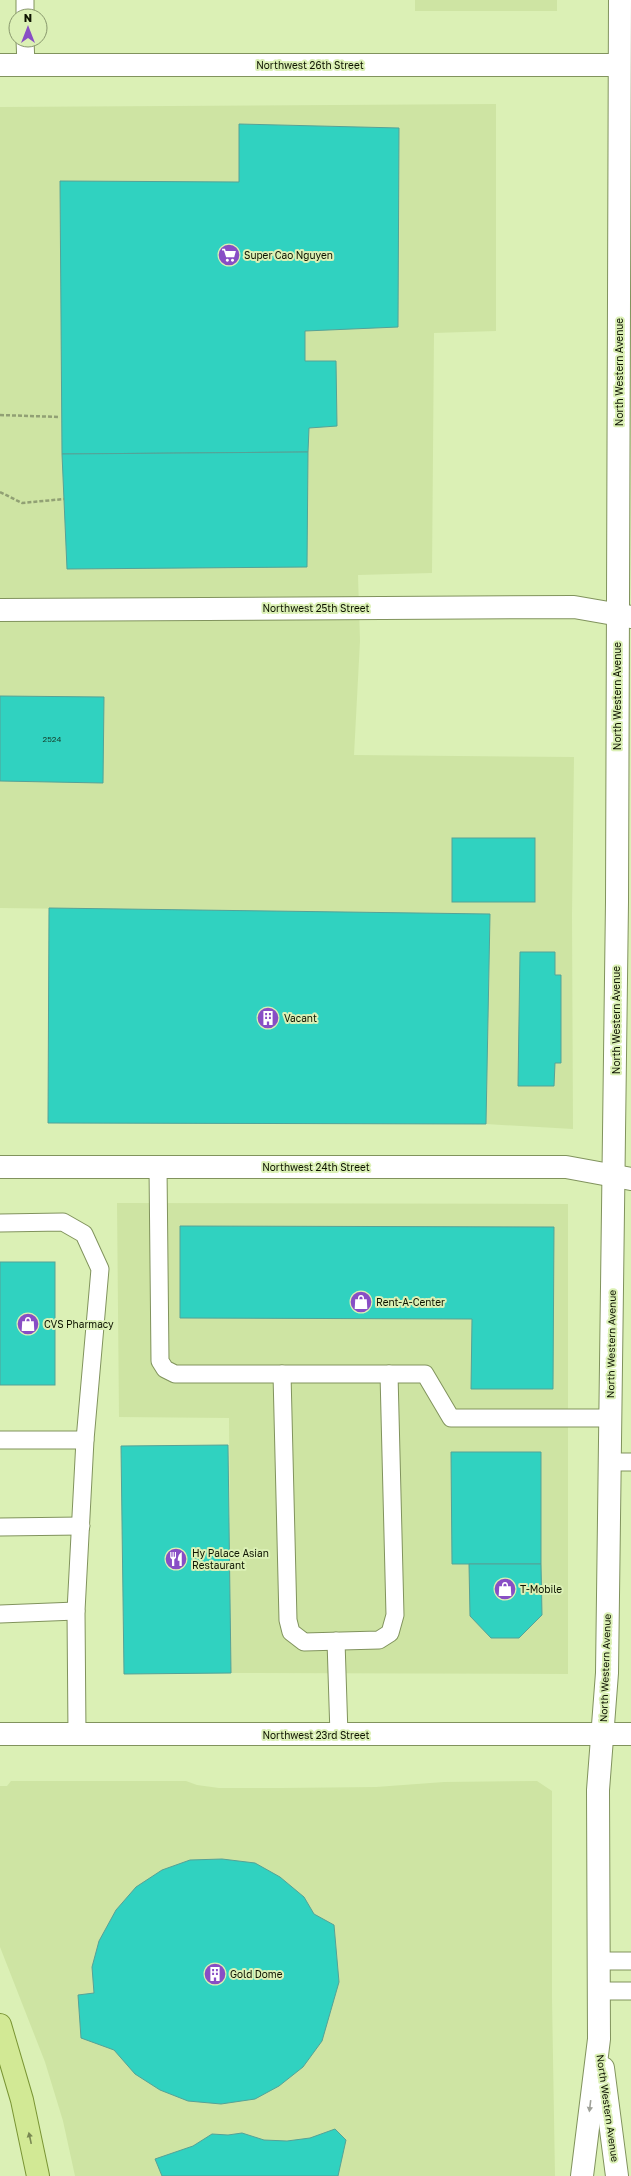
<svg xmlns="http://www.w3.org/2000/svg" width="631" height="2176" font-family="'Golos Text',sans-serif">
	<rect width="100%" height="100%" fill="#dbf0b5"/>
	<g fill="#cee4a3">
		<rect x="415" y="0" width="142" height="11"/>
		<path d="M496 104V331L434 333 432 573 358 575 360 641 354 755 574 757 572 915 573 1129 486 1124 490 914 0 908V107Z"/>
		<path d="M117 1203 568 1204V1674L231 1673 229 1418 119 1417Z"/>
		<path d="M11 1781H186L197 1785 219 1788H281L376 1787 444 1782 537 1781 552 1791V1998L555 2176H75L63 2121 45 2062 0 1947V1786H7Z"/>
	</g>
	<g fill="#30d2c0" stroke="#55a297">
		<path d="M239 124 399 128 398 327 305 331V361H336L337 426 309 428 308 452 62 454 60 181 239 182Z"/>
		<path d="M308 452 307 567 67 569 62 454Z"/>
		<path d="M0 696 104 697 103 783 0 781Z"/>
		<rect x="452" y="838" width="83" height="64"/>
		<path d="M49 908 490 914 486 1124 48 1123Z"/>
		<path d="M520 952H555V975H561V1063H555L554 1086H518Z"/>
		<path d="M180 1226 554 1227 553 1389H471L472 1319 180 1318Z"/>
		<rect x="0" y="1262" width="55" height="123"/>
		<path d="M228 1445 231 1673 124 1674 121 1446Z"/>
		<path d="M451 1452H541V1564H452Z"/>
		<path d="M469 1564H541L542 1615 519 1638H491L470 1616Z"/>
		<path d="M222 1859 255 1863 280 1877 304 1897 314 1914 334 1925 339 1982 322 2041 303 2067 279 2086 255 2099 221 2104 188 2101 160 2090 135 2074 114 2050 81 2038 78 1995 94 1993 92 1967 99 1941 116 1910 136 1887 162 1870 190 1860Z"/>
		<path d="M335 2129 346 2140 338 2176H162L155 2159 193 2146 212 2134 228 2135 242 2133 264 2140 287 2141 310 2138Z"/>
	</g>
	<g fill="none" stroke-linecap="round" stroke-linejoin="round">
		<g stroke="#81935d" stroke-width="19">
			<g id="lane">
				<path d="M25 0V16"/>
				<path d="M25 40 26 65"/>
				<path d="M158 1167 160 1361 165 1369 175 1374H425L451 1418H610"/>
				<path d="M0 1223 63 1222 84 1234 100 1269 85 1440 76 1611 77 1734"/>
				<path d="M282 1374 288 1620 291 1632 304 1642 379 1640 390 1633 395 1615 389 1374"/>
				<path d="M0 1440H85"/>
				<path d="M609 1462H631"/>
				<path d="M0 1527 81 1526"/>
				<path d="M0 1614 76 1611"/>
				<path d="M336 1641 339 1735"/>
				<path d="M598 1961H631"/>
				<path d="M599 1991H631"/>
			</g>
		</g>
		<g stroke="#81935d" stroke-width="24">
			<g id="street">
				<path d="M0 65H619"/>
				<path d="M0 610 574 607 631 617"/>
				<path d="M0 1167H566L631 1179"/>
			</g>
		</g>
		<g stroke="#81935d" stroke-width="24">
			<g id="secondary">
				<path d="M0 1734H631"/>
				<path d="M603 2068 617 2176"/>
				<path d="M582 2176 599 2039 598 1790 607 1673 617 902 620 0"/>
			</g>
		</g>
		<g stroke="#7a9534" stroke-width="24">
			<path id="primary" d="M0 2025 22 2100 38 2176"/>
		</g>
		<g stroke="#91a074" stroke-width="2.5" stroke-dasharray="4 2" stroke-linecap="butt">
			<path d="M0 415 60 417"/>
			<path d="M0 492 22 503 64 499"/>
		</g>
		<use href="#lane" stroke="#fff" stroke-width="17"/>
		<use href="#street" stroke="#fff" stroke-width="22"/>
		<use href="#secondary" stroke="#fff" stroke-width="22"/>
		<use href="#primary" stroke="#d2e995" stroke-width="22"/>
	</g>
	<defs><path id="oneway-solid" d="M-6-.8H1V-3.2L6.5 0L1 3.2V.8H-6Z"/></defs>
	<use fill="#9fa199" href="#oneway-solid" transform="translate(590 2106) rotate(97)"/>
	<use fill="#7a8952" href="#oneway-solid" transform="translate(30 2138) rotate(-102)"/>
	<defs>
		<g id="supermarket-disc" transform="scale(1.15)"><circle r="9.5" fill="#884ec5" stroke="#dbf0b5"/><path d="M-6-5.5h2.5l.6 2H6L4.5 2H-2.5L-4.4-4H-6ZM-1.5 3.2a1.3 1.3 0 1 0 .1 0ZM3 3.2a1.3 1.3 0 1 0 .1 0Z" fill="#fff"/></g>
		<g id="building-disc" transform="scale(1.15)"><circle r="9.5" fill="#884ec5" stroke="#dbf0b5"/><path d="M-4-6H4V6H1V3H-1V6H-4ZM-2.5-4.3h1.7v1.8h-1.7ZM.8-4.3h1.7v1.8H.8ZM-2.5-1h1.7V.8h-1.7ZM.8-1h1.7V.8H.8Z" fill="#fff"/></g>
		<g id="shop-disc" transform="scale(1.15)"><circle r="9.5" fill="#884ec5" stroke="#dbf0b5"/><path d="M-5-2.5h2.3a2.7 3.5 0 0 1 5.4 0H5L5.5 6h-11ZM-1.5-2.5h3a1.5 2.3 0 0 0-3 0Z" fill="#fff"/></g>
		<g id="restaurant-disc" transform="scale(1.15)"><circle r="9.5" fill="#884ec5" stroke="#dbf0b5"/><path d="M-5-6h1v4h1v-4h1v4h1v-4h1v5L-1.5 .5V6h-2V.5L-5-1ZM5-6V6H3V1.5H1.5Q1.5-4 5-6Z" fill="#fff"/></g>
	</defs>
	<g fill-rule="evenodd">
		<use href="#supermarket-disc" x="229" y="255"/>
		<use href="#building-disc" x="268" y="1018"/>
		<use href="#shop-disc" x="361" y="1302"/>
		<use href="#shop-disc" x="28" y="1324"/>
		<use href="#restaurant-disc" x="176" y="1559"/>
		<use href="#shop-disc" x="505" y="1589"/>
		<use href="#building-disc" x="215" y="1974"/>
	</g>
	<g text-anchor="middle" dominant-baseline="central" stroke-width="4" stroke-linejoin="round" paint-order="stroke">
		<g font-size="8" fill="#164431">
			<text x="52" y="739">2524</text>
		</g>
		<g font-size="10" fill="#0e1401" stroke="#dbf0b5">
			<text x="310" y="65">Northwest 26th Street</text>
			<text transform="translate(619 372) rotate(-90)">North Western Avenue</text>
			<text x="316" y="608">Northwest 25th Street</text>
			<text transform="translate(617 696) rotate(-90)">North Western Avenue</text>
			<text transform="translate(616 1020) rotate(-90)">North Western Avenue</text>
			<text x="316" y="1167">Northwest 24th Street</text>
			<text transform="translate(611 1344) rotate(-89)">North Western Avenue</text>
			<text transform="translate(605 1668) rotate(-88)">North Western Avenue</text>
			<text x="316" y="1735">Northwest 23rd Street</text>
			<text transform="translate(608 2108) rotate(82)">North Western Avenue</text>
		</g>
		<g font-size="10" fill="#0e1401" stroke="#dbf0b5" text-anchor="start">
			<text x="244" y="255">Super Cao Nguyen</text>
			<text x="284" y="1018">Vacant</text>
			<text x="376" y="1302">Rent-A-Center</text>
			<text x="44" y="1324">CVS Pharmacy</text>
			<text x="192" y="1553">Hy Palace Asian<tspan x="192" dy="12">Restaurant</tspan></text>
			<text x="520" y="1589">T-Mobile</text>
			<text x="230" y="1974">Gold Dome</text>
		</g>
	</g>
	<g transform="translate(28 28)"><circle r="19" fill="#dbf0b5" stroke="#89986d"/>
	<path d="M0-3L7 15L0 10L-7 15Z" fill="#884ec5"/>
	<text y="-6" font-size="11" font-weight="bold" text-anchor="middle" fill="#0e1401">N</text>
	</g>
</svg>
